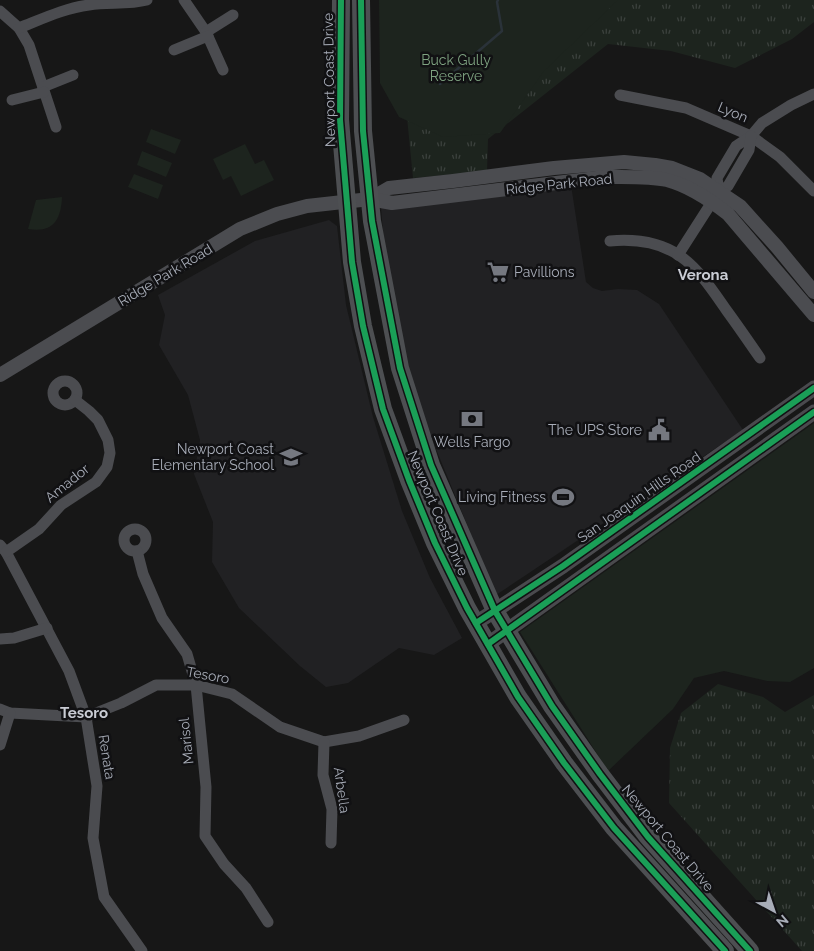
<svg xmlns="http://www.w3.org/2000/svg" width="814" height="951" font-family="Raleway,sans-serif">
	<defs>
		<pattern id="grass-tufts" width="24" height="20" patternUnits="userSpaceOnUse" patternTransform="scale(1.25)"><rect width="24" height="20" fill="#1d241e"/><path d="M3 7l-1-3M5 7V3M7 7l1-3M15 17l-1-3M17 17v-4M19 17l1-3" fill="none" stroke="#3b413d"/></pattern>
	</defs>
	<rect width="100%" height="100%" fill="#171717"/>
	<g fill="#212123">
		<path d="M571 185 586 282 593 288 602 291 618 289 637 290 659 304 743 430 496 595 429 432 390 322 381 207Z"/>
		<path d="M329 220 337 226 346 305 373 417 402 511 430 578 462 638 434 655 399 648 348 683 326 687 300 666 239 608 212 562 213 522 194 474 200 440 188 395 159 345 165 315 158 295 255 241Z"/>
	</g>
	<g fill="url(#grass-tufts)">
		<path d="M406 0H814V22L792 39 735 68 671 51 608 44 488 139 487 171 413 178 401 56Z"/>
		<path d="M718 684 763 697 785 712 814 695V951H802L669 803 670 748 681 713Z"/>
	</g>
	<g fill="#1d241e">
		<path d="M379 0H618L544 71 500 133 443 137 399 117 380 83Z"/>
		<path d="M151 129 181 140 175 154 146 142Z"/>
		<path d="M245 144 255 164 264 160 274 180 241 196 231 176 223 180 213 159Z"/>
		<path d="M142 151 172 163 166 177 137 165Z"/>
		<path d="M134 174 163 185 158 199 128 187Z"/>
		<path d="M62 197C61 220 53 233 28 229L36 200Z"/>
		<path d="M814 423V668L790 682 767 681 724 671 694 678 673 709 608 771 520 632Z"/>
	</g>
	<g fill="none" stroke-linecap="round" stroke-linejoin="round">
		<path stroke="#2a3239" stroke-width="2.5" d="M440 84 502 31 497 2 498 0"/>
		<g stroke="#4b4c50" stroke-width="11">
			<path d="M184 0 206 32 223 70"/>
			<path d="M0 11 19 28 29 45 56 127"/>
			<path d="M19 28C42 19 65 8 89 5 109 2 128 5 147 0"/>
			<path d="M206 32 233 15"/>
			<path d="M174 50 208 36"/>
			<path d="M43 87 73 75"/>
			<path d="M620 95 686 108 751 136 780 157 814 191"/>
			<path d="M12 100 44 92"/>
			<path d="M719 191 717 178 736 146 751 136 762 123 791 105 814 94"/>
			<path d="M610 241C633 239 660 242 680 256 699 269 713 291 727 311 738 326 749 342 760 358"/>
			<path d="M678 255 719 191 728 186 749 150 751 136"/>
			<circle cx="65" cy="393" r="12"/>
			<circle cx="135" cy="540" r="11"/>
			<path d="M0 545 6 552 69 671 86 717 97 786 93 838 104 897 142 951"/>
			<path d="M137 551 143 574 162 618 187 654 196 685 206 787 205 836 224 864 246 888 268 922"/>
			<path d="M6 552 39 529 61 505 96 482 107 467 110 453 108 440 98 420 89 411 75 400"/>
			<path d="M0 639 14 638 47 628"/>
			<path d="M0 709 10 713 86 717 121 703 156 685H196L232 694 280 727 324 742 359 736 404 720"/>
			<path d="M324 742 323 775 332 809 331 843"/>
			<path d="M0 745 10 713"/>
		</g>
		<g stroke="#4b4c50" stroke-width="14">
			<path d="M370 199 389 188 453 181 554 168 624 162 655 165 672 168 700 179 740 206 777 247 814 292"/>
			<path d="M0 375 240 229 277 214 307 206 370 199 392 203 605 177C623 177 650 176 667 180 690 186 710 200 728 214L814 315"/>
		</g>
		<g stroke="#4a4a4e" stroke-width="15">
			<path d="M476 623 563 566 814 388"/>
			<path d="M488 644 814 412"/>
		</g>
		<g stroke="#4d4f52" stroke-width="18">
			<path d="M341 0 340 120 352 262 363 326 383 409 409 480 435 543 467 608 518 697 564 763 614 828 725 951"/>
			<path d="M361 0 363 131 372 221 400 368 431 465 495 611 552 706 600 774 648 837 750 951"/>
		</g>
		<g stroke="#111113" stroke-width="9">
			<g id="cycleway">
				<path d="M341 0 340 120 352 262 363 326 383 409 409 480 435 543 467 608 518 697 564 763 614 828 725 951"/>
				<path d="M361 0 363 131 372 221 400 368 431 465 495 611 552 706 600 774 648 837 750 951"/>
				<path d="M476 623 563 566 814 388"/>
				<path d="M488 644 814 412"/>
			</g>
		</g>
		<use href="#cycleway" stroke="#1a9f57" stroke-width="6"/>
	</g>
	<defs>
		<g id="supermarket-bare" transform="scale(1.725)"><path d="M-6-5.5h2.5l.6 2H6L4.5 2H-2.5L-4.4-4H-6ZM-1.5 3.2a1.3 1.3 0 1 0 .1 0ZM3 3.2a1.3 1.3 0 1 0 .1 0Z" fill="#757880" stroke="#111113" stroke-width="2.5" paint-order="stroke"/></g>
		<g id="bank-bare" transform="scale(1.725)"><path d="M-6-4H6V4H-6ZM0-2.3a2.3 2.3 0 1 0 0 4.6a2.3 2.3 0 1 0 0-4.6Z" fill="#757880" stroke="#111113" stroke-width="2.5" paint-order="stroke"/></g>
		<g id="civic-bare" transform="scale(1.725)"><path d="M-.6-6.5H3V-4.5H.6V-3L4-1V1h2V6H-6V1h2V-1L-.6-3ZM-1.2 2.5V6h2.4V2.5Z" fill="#757880" stroke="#111113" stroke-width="2.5" paint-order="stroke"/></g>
		<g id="school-bare" transform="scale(1.725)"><path d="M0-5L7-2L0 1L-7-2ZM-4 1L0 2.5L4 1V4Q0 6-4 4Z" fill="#757880" stroke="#111113" stroke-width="2.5" paint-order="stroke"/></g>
		<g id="stadium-bare" transform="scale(1.725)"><path d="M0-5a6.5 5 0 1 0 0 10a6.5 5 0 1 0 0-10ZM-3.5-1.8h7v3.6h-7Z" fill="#757880" stroke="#111113" stroke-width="2.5" paint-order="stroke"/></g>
	</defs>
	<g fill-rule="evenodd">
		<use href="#supermarket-bare" x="498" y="272"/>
		<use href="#bank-bare" x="472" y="419"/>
		<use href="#civic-bare" x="659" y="430"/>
		<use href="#school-bare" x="291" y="457"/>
		<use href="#stadium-bare" x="563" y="497"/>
	</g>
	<g text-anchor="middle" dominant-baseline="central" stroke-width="5" stroke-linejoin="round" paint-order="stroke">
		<g font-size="14" fill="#7fa381" stroke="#111113">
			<text x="456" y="60">Buck Gully<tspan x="456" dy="16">Reserve</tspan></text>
		</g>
		<g font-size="14" fill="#a8adb8" stroke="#111113">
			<text transform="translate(329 80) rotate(-91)">Newport Coast Drive</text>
			<text transform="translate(733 112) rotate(23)">Lyon</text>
			<text transform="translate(559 184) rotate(-6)">Ridge Park Road</text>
			<text transform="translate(165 275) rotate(-31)">Ridge Park Road</text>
			<text transform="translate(67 483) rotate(-39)">Amador</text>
			<text transform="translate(639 497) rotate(-35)">San Joaquin Hills Road</text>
			<text transform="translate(438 513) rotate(67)">Newport Coast Drive</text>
			<text transform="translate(208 675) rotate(10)">Tesoro</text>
			<text transform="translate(186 741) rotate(-96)">Marisol</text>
			<text transform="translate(107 757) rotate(81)">Renata</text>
			<text transform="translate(342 790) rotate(82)">Arbella</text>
			<text transform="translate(668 838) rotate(50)">Newport Coast Drive</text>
		</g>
		<g font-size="14" fill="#a8adb8" stroke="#111113" text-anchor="end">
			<text x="514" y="272" text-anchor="start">Pavillions</text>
			<text x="642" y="430">The UPS Store</text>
			<text x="472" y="442" text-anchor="middle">Wells Fargo</text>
			<text x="274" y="449">Newport Coast<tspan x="274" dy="16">Elementary School</tspan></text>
			<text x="546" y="497">Living Fitness</text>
		</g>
		<g font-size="15" font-weight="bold" fill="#c9ccd4" stroke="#111113">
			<text x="703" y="275">Verona</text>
			<text x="84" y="713">Tesoro</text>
		</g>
	</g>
	<g transform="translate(774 911) rotate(140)" stroke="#111113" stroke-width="4" paint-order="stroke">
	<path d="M0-4L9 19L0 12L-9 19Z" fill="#a8adb8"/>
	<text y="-8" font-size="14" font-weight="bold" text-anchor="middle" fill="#a8adb8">N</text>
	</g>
</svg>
